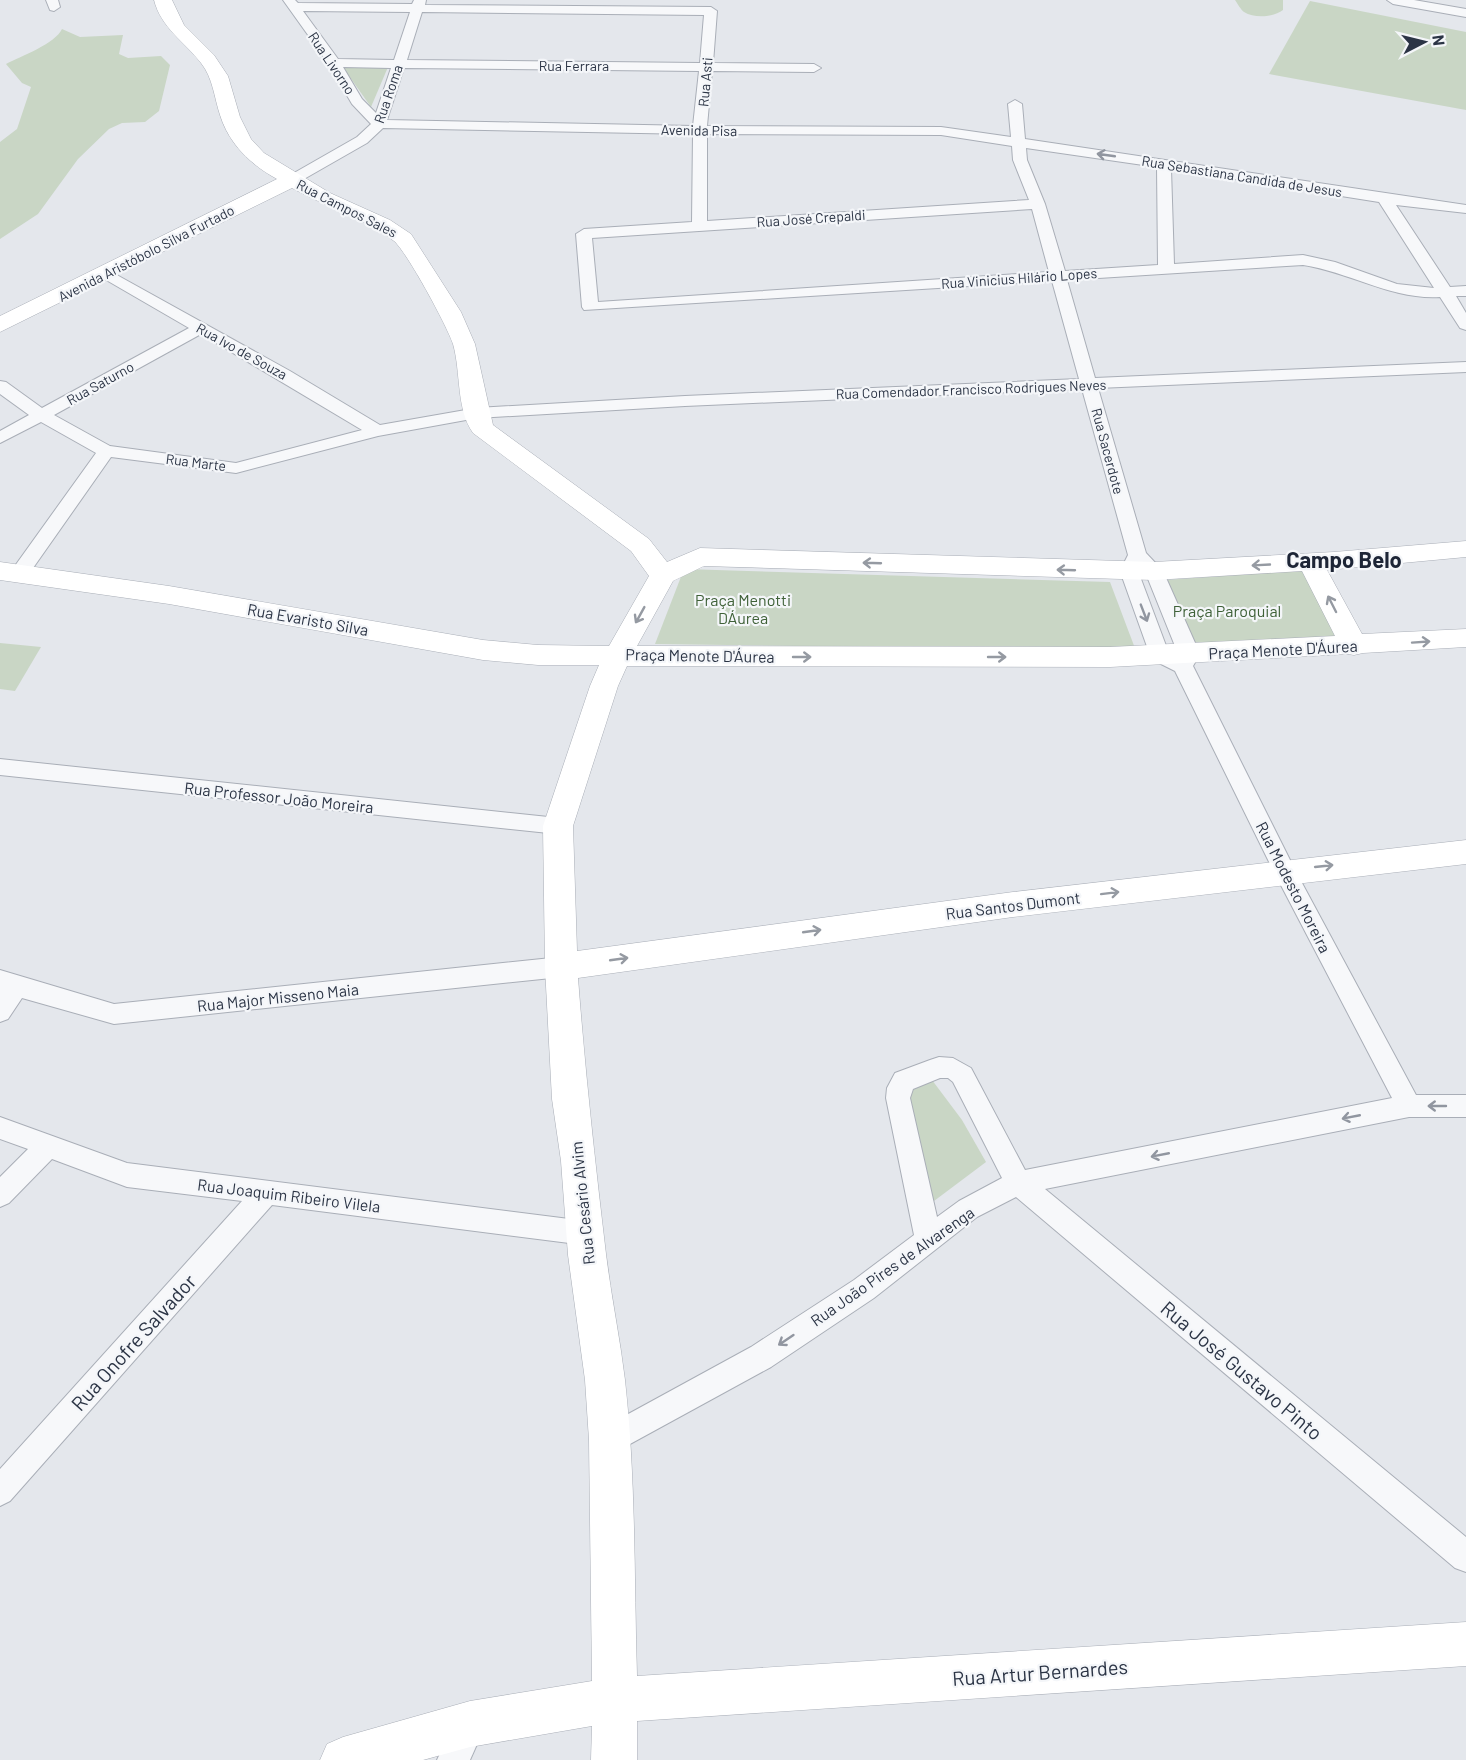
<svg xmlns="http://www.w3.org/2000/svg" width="1466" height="1760" font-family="Barlow,sans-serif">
	<rect width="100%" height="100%" fill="#e4e7ec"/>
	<g fill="#c9d6c5">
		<path d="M1235 0H1283V10C1274 17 1255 19 1244 12 1241 10 1237 3 1235 0Z"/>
		<path d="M1310 1 1466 32V110L1269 74Z"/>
		<path d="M62 29 80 37 123 35 119 54 128 58 161 56 170 65 159 111 145 122 122 123 109 129 78 159 38 214 0 239V142L17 129 31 87 22 83 6 64C20 57 56 43 62 29Z"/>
		<path d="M342 66 388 67 371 107Z"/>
		<path d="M684 569 1110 582 1136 651 655 644Z"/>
		<path d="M1309 570 1344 636 1195 648 1165 580Z"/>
		<path d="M0 643 41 647 15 691 0 689Z"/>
		<path d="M929 1076 962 1120 986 1162 926 1207 903 1100 908 1081Z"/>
	</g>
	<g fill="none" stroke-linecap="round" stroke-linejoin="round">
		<g stroke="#a9aeb7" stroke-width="2">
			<g id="street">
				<path d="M46 0H58L60 7 54 11 50 10Z"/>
				<path d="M283 0H295L298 3 412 4 414 0H426L425 5 711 7 717 11 713 63 814 64 821 68 814 72 712 71 707 126 941 127 1011 137 1008 104 1015 100 1022 104 1025 139 1466 205V213L1396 205 1450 287 1466 286V296H1456L1466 313V330L1460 328 1440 297C1391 300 1350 272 1303 265L1067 280 1095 378 1466 362V372L1098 388 1146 553 1163 571 1200 654 1193 666 1295 870 1416 1095H1466V1117H1409L1045 1189 1466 1537V1572L1455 1568 1016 1197 977 1217 874 1298 771 1367 619 1450 609 1454 599 1450 595 1440 599 1430 751 1347 854 1280 914 1235 886 1098 887 1088 895 1073 930 1060 939 1057 953 1058 971 1068 1025 1170 1392 1098 1273 870 1175 671 1153 660 1150 655 1120 571 1128 555 1082 389 685 406 477 418 378 436 236 473 111 457 26 578 19 580 12 578 10 574 12 570 96 453 41 422 0 443V431L29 415 0 394V381L6 382 42 408 189 328 101 277 98 274 101 271 106 269 290 371 380 425 477 408 685 396 1079 379 1052 281 584 310 582 307 576 234 584 229 692 222 693 134 383 128 367 143 297 183H287L285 180 287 177 357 137 371 124 352 104 328 63ZM303 11 410 12 394 60 338 59ZM422 12 704 15 700 63 407 60ZM343 67 391 68 376 113 362 99ZM404 68 699 71 693 126 387 120ZM707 134 941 135 1012 146 1013 160 1029 200 707 221ZM1026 148 1157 167 1158 265 1065 271 1045 204 1027 160ZM1171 169 1379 202 1434 288 1397 284 1335 262 1303 255 1174 264ZM1032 209 1049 272 598 302 592 238ZM201 334 362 430 236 463 110 446 54 415ZM1140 568 1146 574 1179 656 1168 651 1138 571ZM940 1078H948L953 1082 1002 1178 959 1201 937 1217 910 1098 913 1089Z"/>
				<path d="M1387 0H1414L1466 9V17L1393 4Z"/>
				<path d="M0 759 558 818 566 820 569 826 566 832 558 834 0 775Z"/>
				<path d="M561 957 569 960 573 967 569 974 561 977 114 1024 22 998 8 1019 0 1022V970L114 1004Z"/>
				<path d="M0 1117 127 1163 585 1221 594 1224 598 1233 594 1242 585 1245 272 1205 10 1501 0 1506V1469L242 1201 127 1187 52 1159 9 1203 0 1207V1177L28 1149 0 1139Z"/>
				<path d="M470 1708 481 1713 486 1724 470 1760H437L459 1713Z"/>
			</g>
		</g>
		<g stroke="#a9aeb7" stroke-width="1">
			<path id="secondary" d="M154 0H172L184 25 214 55 228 76 240 117 251 139 264 153 330 193 390 220 411 234 461 312 475 344 493 425 649 539 667 562 700 548 1154 562 1334 552 1466 541V557L1327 570 1362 634 1466 629V647L1363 653 1354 655 1348 654 1110 667 627 666 618 686 573 826 577 951 1013 892 1466 840V864L1013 917 578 978C585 1070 595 1162 606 1254 611 1296 620 1338 625 1380 636 1478 634 1578 637 1676L1466 1622V1666L637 1721V1760H591L592 1726 470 1747 423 1760H320L327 1744 343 1737 470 1701 592 1681 589 1440 585 1380 568 1255 561 1161 552 1099 545 967 543 826 590 686 599 665H538L483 660 169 604 0 580V562L169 586 483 640 538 645 609 646 649 576 631 551 473 433C456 409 461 372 453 344 447 326 407 252 394 241 366 218 324 206 292 188L0 332V316L277 179C251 165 229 144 220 115 214 97 213 78 201 63 185 42 161 28 154 0ZM704 566 1154 580 1302 571 1335 636 1110 647 637 646 673 581Z"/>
		</g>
		<use href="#street" fill="#f7f8fa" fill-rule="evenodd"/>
		<use href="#secondary" fill="#fff" fill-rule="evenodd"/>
	</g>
	<defs><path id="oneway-shaft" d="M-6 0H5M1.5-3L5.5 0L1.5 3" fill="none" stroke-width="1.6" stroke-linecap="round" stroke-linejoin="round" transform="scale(1.5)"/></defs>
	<g stroke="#9196a0">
		<use href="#oneway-shaft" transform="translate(1106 155) rotate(-172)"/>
		<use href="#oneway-shaft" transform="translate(1144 613) rotate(69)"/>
		<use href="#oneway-shaft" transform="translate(1437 1106) rotate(-180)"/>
		<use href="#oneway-shaft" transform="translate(1351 1117) rotate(169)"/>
		<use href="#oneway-shaft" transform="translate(1160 1155) rotate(169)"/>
		<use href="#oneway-shaft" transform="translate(786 1340) rotate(146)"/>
	</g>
	<g stroke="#959aa2">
		<use href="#oneway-shaft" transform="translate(872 563) rotate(-178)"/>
		<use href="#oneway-shaft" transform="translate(1261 565) rotate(177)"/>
		<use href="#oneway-shaft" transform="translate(1066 570) rotate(-178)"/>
		<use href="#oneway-shaft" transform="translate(1332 604) rotate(-117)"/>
		<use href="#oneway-shaft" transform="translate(640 615) rotate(119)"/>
		<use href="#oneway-shaft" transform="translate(1421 642) rotate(-4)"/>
		<use href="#oneway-shaft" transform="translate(802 657)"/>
		<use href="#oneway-shaft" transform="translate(997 657)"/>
		<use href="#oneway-shaft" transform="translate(1324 866) rotate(-6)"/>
		<use href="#oneway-shaft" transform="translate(1110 893) rotate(-7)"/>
		<use href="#oneway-shaft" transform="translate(812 931) rotate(-8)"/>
		<use href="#oneway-shaft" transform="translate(619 959) rotate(-8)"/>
	</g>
	<g text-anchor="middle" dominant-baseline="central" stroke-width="4.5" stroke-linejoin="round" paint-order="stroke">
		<g font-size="14" fill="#2b3445" stroke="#f4f6f9">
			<text transform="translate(332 63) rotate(56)">Rua Livorno</text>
			<text x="574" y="65">Rua Ferrara</text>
			<text transform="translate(705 82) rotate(-85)">Rua Asti</text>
			<text transform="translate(388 94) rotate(-71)">Rua Roma</text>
			<text transform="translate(699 130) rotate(1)">Avenida Pisa</text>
			<text transform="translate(1242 176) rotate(9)">Rua Sebastiana Candida de Jesus</text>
			<text transform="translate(347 208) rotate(27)">Rua Campos Sales</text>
			<text transform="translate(811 218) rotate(-4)">Rua José Crepaldi</text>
			<text transform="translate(146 253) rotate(-27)">Avenida Aristóbolo Silva Furtado</text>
			<text transform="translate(1019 278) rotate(-4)">Rua Vinicius Hilário Lopes</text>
			<text transform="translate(242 351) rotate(29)">Rua Ivo de Souza</text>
			<text transform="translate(100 383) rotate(-29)">Rua Saturno</text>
			<text transform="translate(971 389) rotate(-2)">Rua Comendador Francisco Rodrigues Neves</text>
			<text transform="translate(1108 451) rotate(75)">Rua Sacerdote</text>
			<text transform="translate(196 462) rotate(7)">Rua Marte</text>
		</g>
		<g font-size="16" fill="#3f6138" stroke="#f4f6f9">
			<text x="743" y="599">Praça Menotti<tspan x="743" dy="18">DÁurea</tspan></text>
			<text x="1227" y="610">Praça Paroquial</text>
		</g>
		<g font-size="16" fill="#2b3445" stroke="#f4f6f9">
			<text transform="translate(308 619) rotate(10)">Rua Evaristo Silva</text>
			<text transform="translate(1283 649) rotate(-3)">Praça Menote D'Áurea</text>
			<text transform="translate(700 655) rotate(1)">Praça Menote D'Áurea</text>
			<text transform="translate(279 797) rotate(6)">Rua Professor João Moreira</text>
			<text transform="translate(1294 887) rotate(63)">Rua Modesto Moreira</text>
			<text transform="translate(1013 905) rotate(-7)">Rua Santos Dumont</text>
			<text transform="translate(278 997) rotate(-6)">Rua Major Misseno Maia</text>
			<text transform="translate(289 1195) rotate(7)">Rua Joaquim Ribeiro Vilela</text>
			<text transform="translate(582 1203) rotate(-96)">Rua Cesário Alvim</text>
			<text transform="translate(892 1266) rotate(-35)">Rua João Pires de Alvarenga</text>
		</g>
		<g font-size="20" fill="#2b3445" stroke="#f4f6f9">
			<text transform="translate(133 1342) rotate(-48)">Rua Onofre Salvador</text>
			<text transform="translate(1242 1370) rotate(40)">Rua José Gustavo Pinto</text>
			<text transform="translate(1040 1672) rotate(-4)">Rua Artur Bernardes</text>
		</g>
		<g font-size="22" font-weight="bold" fill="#1d2536" stroke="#f4f6f9">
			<text x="1344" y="559">Campo Belo</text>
		</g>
	</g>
	<g transform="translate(1424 42) rotate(83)" stroke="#f4f6f9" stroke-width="4.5" paint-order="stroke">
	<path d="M0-4.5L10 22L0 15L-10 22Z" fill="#2b3445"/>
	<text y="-9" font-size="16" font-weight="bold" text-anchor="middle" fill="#2b3445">N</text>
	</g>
</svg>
